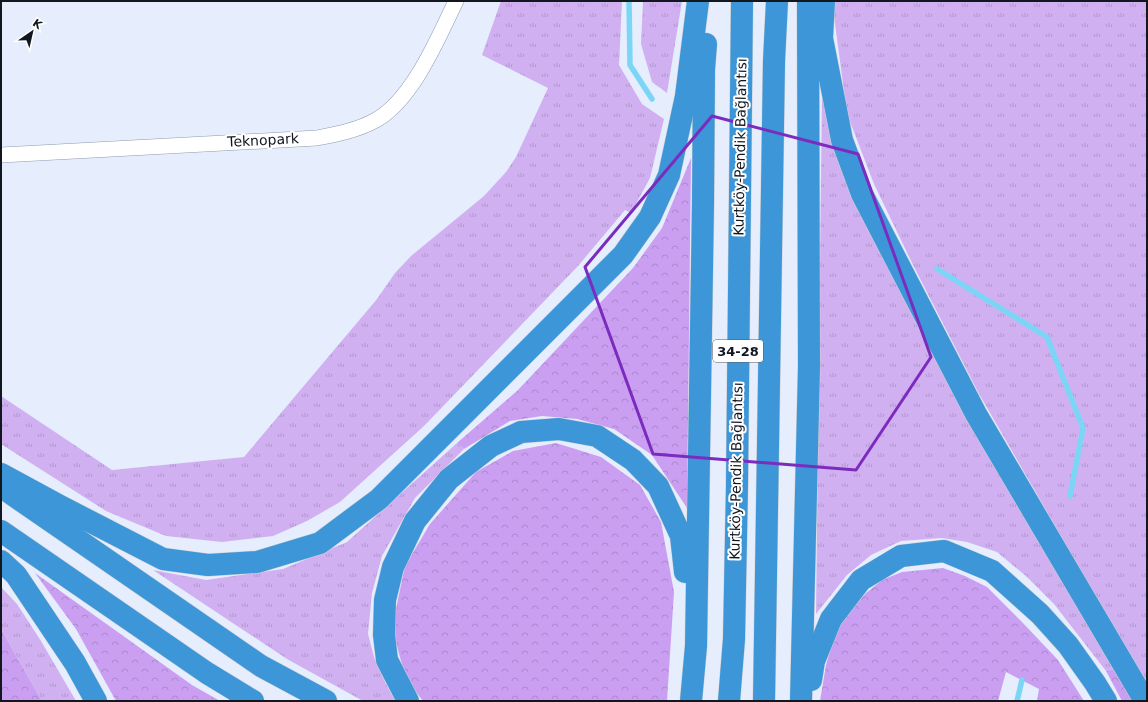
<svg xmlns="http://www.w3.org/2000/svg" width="1148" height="702" font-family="'DejaVu Sans',sans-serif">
	<defs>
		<pattern id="grass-tufts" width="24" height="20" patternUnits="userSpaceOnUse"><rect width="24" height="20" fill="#d1b0f2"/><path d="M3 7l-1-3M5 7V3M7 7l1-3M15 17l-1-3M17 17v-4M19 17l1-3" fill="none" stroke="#b297cf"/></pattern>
		<pattern id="forest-crowns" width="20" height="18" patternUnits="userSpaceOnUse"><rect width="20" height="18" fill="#ca9ff1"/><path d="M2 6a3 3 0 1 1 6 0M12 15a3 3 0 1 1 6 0" fill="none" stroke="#ac88ce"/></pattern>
	</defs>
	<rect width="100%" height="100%" fill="#e6edfd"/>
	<g fill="url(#grass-tufts)">
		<path d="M501 1H622L619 65 642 104 664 119 650 178 631 213 625 210 578 266 424 426 340 502 307 521 273 536 222 542 166 536 106 511 1 444V396L112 470 244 457 377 299 395 273 411 256 484 196 506 172 516 157 548 88 482 55Z"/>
		<path d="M643 1H682L667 93 652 82 641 44Z"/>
		<path d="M832 1H1147V682L1127 651 978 392 913 265 874 184 847 114Z"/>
		<path d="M822 93 1114 669 1106 671 1054 604 1026 576 997 552 967 542 942 538 901 541 871 555 847 575 816 614Z"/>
		<path d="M457 443 464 449 415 498 382 556 372 593 368 634 374 657 385 682 395 701H363L287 659 153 570 206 580 283 569 347 542Z"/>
		<path d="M1 587 17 604 41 641 76 701H42L1 629Z"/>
	</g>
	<g fill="url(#forest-crowns)">
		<path d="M691 158 687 508 652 455 614 429 577 419 542 416 510 421 464 449 457 443 518 390 633 268 662 228Z"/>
		<path d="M556 443 601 457 640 485 661 522 674 592 667 701H423L406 679 392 628 405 566 430 524 476 472 513 451Z"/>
		<path d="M943 568 965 576 987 587 1022 622 1058 660 1084 701H1037L1039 689 1006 672 998 701H820L826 665 837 627 865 594 882 580 902 572Z"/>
		<path d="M35 573 192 685 220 701H116L76 629Z"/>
		<path d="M1 629 42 701H1Z"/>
		<path d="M1114 669 1134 701H1122L1106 671Z"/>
	</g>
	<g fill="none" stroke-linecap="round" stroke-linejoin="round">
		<g stroke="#7bd6f6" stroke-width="5.5">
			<path d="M629 1 630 65 652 99"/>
			<path d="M937 269 1047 337 1083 428 1070 496"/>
			<path d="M1017 701 1022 680"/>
		</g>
		<g stroke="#8f9ab2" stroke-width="16">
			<path id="street" d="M1 155 317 138C338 134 358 130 376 120 413 99 438 38 456 1"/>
		</g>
		<g stroke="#d0d0d2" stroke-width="23">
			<g id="highway">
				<path d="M824 1 822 38 842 140 862 194 976 414 1145 701"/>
				<path d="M1 474 60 506 163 559 208 565 257 562 320 543 379 499 623 255 650 217 669 175 686 96 698 1"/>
				<path d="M10 493 261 666 326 701"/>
				<path d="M1 531 207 673 253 701"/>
				<path d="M1 561 16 575 75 663 96 701"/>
				<path d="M811 680 814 661 831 619 861 580 901 556 944 551 992 571 1040 614 1068 645 1095 683 1106 701"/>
				<path d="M408 701 387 660 384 635 385 600 393 567 415 521 449 479 491 446 521 432 559 429 597 436 633 460 658 486 681 536 685 572"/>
				<path d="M691 701 696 646 703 204 704 69 706 44"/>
				<path d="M729 701 734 639 737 485 742 1"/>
				<path d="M764 701 774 61 777 1"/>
				<path d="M801 701 809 367 808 1"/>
			</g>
		</g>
		<use href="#street" stroke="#fff" stroke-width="15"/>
		<use href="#highway" stroke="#3c96d7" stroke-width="22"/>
	</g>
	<path fill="none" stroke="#7b2cbf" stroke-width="3" stroke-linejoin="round" d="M712 116 858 154 931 357 856 470 653 454 585 267Z"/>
	<g text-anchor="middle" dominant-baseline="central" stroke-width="4" stroke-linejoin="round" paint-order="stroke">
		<rect fill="#fff" stroke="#595c62" stroke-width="1" x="713" y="340" width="50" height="22" rx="3"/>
		<g font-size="13" font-weight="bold" fill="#12161f">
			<text x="738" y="351">34-28</text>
		</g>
		<g font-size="14" fill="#12161f" stroke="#fff">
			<text transform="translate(263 140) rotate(-3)">Teknopark</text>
			<text transform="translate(740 147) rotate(-89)">Kurtköy-Pendik Bağlantısı</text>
			<text transform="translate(736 471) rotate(-89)">Kurtköy-Pendik Bağlantısı</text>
		</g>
	</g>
	<rect width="1148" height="702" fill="none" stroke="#12161f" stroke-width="4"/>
	<g transform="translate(32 32) rotate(34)" stroke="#ffffff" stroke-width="3" paint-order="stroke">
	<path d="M0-3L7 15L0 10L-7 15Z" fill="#12161f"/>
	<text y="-6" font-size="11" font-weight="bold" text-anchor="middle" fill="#12161f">K</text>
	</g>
</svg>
